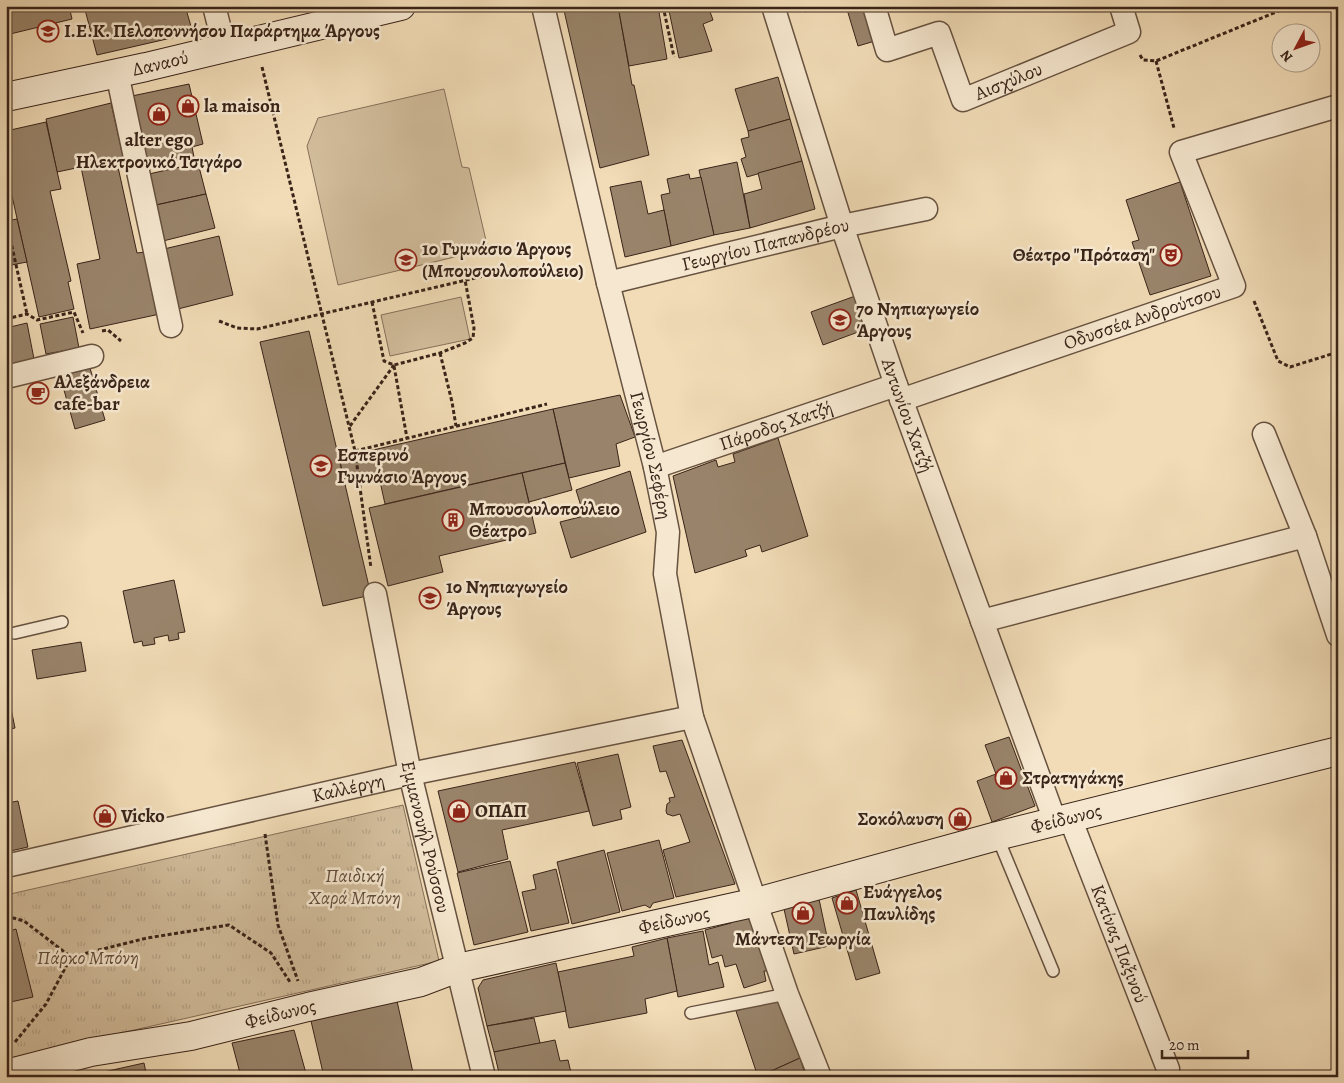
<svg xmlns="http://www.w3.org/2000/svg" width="1344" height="1083" font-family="Alegreya,serif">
	<defs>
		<pattern id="grass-tufts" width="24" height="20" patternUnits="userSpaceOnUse" patternTransform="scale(1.25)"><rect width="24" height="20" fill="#d2bd9c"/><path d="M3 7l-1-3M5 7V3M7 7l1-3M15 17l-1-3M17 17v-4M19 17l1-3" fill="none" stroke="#b5a286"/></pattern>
	</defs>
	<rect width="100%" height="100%" fill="#f1dcb7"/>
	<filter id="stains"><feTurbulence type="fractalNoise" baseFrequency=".004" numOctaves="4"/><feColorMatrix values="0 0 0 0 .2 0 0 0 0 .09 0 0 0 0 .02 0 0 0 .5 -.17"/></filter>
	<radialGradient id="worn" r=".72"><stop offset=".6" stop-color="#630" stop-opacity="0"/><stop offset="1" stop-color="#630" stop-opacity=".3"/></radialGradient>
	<path fill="url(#grass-tufts)" stroke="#86705a" d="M403 805 439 961 6 1059V895Z"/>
	<g fill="#d2bd9c" stroke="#86705a">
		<path d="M444 89 462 167 469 168 488 249 338 285 307 146 318 118Z"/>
		<path d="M461 297 470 339 390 356 381 315Z"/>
	</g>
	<g fill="#99846b" stroke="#392419">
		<path d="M6 6H69L72 19 6 35Z"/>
		<path d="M84 6H185L193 33 97 55Z"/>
		<path d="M563 6H618L632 85H634L649 155 600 168Z"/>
		<path d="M618 6H658L667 59 629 66Z"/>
		<path d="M668 6H708L713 20 703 24 712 51 679 58Z"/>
		<path d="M804 6H827L805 12Z"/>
		<path d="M846 6H864L875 41 858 46Z"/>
		<path d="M778 77 790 119 748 131 735 89Z"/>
		<path d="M189 84 203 144 192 147 194 157 148 167 132 96Z"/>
		<path d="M111 103 123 156 116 158 137 253 146 252 160 314 90 329 77 264 100 259 81 167 57 172 46 119Z"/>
		<path d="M790 119 802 161 747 177 741 159 746 157 741 139 749 137 748 131Z"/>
		<path d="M46 122 61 189 50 191 71 281 68 282 74 309 39 317 6 169V131Z"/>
		<path d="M802 161 815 209 750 228 744 194 762 189 758 173Z"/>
		<path d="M737 162 750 228 714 235 699 170Z"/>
		<path d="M198 163 206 194 156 205 149 174Z"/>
		<path d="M689 174 690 179 701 177 714 235 671 246 661 195 670 193 667 179Z"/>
		<path d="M641 181 648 214 664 210 671 246 625 257 610 187Z"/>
		<path d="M1180 182 1211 276 1150 295 1132 242 1139 240 1126 200Z"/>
		<path d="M206 194 215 228 163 241 156 205Z"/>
		<path d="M17 219 27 262 6 266V221Z"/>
		<path d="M219 236 233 295 178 309 164 249Z"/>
		<path d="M858 295 869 328 823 345 811 312Z"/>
		<path d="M73 317 79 348 46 354 40 324Z"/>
		<path d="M27 323 34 359 11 364 6 341V328Z"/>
		<path d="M309 331 371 595 323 606 260 342Z"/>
		<path d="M90 368 105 420 75 429 60 376Z"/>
		<path d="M620 395 635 437 616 444 620 466 569 478 553 409Z"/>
		<path d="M553 409 565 463 385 504 373 450Z"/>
		<path d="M778 438 808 536 762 552 760 545 745 550 747 556 695 573 673 476 716 460 718 467 735 462 733 454Z"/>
		<path d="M373 450 378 472 344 479 339 457Z"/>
		<path d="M565 463 572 490 529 502 522 473Z"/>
		<path d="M630 471 646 532 571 558 560 522 584 516 576 490Z"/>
		<path d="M522 473 536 533 439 556 443 572 388 586 369 508Z"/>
		<path d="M174 580 185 632 178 633 179 639 169 641 168 635 154 638 155 644 143 646 142 641 134 643 123 591Z"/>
		<path d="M81 642 86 671 37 679 32 650Z"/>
		<path d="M6 694H8L15 728 6 730Z"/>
		<path d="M1009 737 1035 806 992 822 977 781 996 774 985 745Z"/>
		<path d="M682 740 735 884 676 897 663 850 690 842 680 814 673 816 667 814 666 811 667 804 670 802 669 798 675 797 666 771 660 772 653 746Z"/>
		<path d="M618 754 631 807 620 810 622 819 593 826 577 763Z"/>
		<path d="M575 762 589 811 502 830 508 859 458 872 438 791Z"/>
		<path d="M6 801 7 803 18 801 28 847 6 852Z"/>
		<path d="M659 840 674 898 653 903 650 908 645 905 622 911 607 853Z"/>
		<path d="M604 850 620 912 572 924 557 862Z"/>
		<path d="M510 861 528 932 474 945 457 873Z"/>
		<path d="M556 869 569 923 531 931 522 892 536 889 533 875Z"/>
		<path d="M856 890 880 973 856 980 832 898Z"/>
		<path d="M819 899 829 946 794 954 784 909Z"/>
		<path d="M748 914 767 971H764L766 981 744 988 736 964 725 967 722 955 712 958 705 930 731 923 730 919Z"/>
		<path d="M16 929 33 997 6 1003V932Z"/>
		<path d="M703 931 709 965 718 962 724 987 678 997 667 938Z"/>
		<path d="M667 938 677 991 645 999 647 1013 569 1028 558 972 634 956 632 947Z"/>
		<path d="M556 963 566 1011 487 1026 478 988 483 980Z"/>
		<path d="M780 998 800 1058 758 1077 736 1011Z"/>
		<path d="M397 1001 414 1077H324L311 1021Z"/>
		<path d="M534 1018 540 1043 494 1052 487 1026Z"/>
		<path d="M294 1030 307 1077H241L232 1043Z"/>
		<path d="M555 1040 560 1061 568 1060 572 1077H500L494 1052Z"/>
		<path d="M800 1058 806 1077H757H758Z"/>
		<path d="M144 1063 147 1077H81Z"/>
	</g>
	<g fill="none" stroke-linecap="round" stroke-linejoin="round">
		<g stroke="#675240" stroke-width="14">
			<g id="lane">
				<path d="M15 633 62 622"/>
				<path d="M997 836 1053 971"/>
				<path d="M691 1013 787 994"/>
			</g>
		</g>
		<g stroke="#675240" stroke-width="25">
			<g id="street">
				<path d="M214 6 225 49"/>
				<path id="s1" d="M543 6 608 283 655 467 668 532 665 574 692 717 787 994 820 1077"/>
				<path id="s2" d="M773 6 842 226 896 385 1055 821"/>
				<path id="s3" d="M874 6 887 50 939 33 963 100 1129 32 1121 6"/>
				<path d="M117 73 171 326"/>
				<path id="s4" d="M608 283 842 226 926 209"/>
				<path d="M6 377 92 356"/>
				<path id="s5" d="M901 400 1234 286 1181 152 1338 106"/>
				<path d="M1264 434 1305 536 1338 635"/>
				<path id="s6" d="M655 467 896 385"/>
				<path id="s7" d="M375 594 410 774 484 1077"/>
				<path d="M982 621 1305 536"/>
				<path id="s8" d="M1070 818 1168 1069"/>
				<path id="s9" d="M6 866 410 774 692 717"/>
			</g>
		</g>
		<g stroke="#392419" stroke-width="30">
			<g id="secondary">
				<path id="s10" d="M6 97 146 67 401 6"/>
				<path id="s11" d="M6 1074 91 1052 191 1036 308 1007 421 982 458 968 757 902 997 836 1338 751"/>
			</g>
		</g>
		<g stroke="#392419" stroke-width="3" stroke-dasharray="4 2.5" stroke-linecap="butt">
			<path d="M663 6 674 57"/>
			<path d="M1140 55 1143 60 1156 61 1291 6"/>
			<path d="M1156 61 1174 128"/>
			<path d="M262 67 355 451 371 568"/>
			<path d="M6 220 27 314"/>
			<path d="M1254 301 1278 361 1290 367 1338 352"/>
			<path d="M372 302 384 361 394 365 440 353 465 343 473 338 474 328 465 280"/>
			<path d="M6 319 27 314 37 320 74 312 83 333"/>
			<path d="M219 321 237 328 257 329 518 268"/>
			<path d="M102 331 108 330 121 341"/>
			<path d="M440 353 452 402 456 426"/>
			<path d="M394 366 407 438"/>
			<path d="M350 426 394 365"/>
			<path d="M355 451 547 404"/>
			<path d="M6 669 9 668"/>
			<path d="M265 834 278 925 298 981"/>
			<path d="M6 916 24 921 71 957"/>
			<path d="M15 1042 46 1004 71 957 147 938 229 925 271 953 290 982"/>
		</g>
		<use href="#lane" stroke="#f6e8d0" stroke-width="11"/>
		<use href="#street" stroke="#f6e8d0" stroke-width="22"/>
		<use href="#secondary" stroke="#f6e8d0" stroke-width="28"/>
	</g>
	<defs>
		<g id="university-ring" transform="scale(1.125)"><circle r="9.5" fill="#f6e8d0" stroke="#8f2418" stroke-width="1.5"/><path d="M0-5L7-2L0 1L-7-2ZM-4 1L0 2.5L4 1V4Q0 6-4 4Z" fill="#8f2418"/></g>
		<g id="shop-ring" transform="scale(1.125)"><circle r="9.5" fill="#f6e8d0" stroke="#8f2418" stroke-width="1.5"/><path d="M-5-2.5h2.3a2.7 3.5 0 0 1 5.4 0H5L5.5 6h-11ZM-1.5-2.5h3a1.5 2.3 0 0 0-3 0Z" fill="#8f2418"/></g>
		<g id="theatre-ring" transform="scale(1.125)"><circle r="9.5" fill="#f6e8d0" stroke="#8f2418" stroke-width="1.5"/><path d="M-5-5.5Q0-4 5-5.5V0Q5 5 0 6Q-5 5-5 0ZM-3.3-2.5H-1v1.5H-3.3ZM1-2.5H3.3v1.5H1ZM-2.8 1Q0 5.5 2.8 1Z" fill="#8f2418"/></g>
		<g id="school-ring" transform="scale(1.125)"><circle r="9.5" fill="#f6e8d0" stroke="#8f2418" stroke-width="1.5"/><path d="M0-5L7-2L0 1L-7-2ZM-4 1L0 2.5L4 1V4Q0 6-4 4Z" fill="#8f2418"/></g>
		<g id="cafe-ring" transform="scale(1.125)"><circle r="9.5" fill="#f6e8d0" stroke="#8f2418" stroke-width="1.5"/><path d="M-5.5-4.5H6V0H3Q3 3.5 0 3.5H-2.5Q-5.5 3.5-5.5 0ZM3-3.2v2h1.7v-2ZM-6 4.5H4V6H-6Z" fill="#8f2418"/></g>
		<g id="building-ring" transform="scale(1.125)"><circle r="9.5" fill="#f6e8d0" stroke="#8f2418" stroke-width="1.5"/><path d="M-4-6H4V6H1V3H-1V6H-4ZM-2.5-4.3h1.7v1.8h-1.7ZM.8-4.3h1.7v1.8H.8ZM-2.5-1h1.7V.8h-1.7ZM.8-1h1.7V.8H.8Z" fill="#8f2418"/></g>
	</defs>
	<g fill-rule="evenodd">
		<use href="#university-ring" x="48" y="31"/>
		<use href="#shop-ring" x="188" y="106"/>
		<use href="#shop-ring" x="159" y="114"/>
		<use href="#theatre-ring" x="1171" y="255"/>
		<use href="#school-ring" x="406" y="260"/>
		<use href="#school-ring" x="840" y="320"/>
		<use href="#cafe-ring" x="38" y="393"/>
		<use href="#school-ring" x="321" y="466"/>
		<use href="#building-ring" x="453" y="520"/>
		<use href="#school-ring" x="430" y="598"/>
		<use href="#shop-ring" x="1006" y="778"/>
		<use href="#shop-ring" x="459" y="811"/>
		<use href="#shop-ring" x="105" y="816"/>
		<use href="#shop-ring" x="960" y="819"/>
		<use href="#shop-ring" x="847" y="903"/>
		<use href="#shop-ring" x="803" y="913"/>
	</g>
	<g text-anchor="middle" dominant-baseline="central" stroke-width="5" stroke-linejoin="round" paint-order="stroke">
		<g font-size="19" font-weight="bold" fill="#392419" stroke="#f6e8d0" text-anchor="start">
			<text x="64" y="31">Ι.Ε.Κ. Πελοποννήσου Παράρτημα Άργους</text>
			<text x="204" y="106">la maison</text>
			<text x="159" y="140" text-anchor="middle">alter ego<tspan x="159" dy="22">Ηλεκτρονικό Τσιγάρο</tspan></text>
			<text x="422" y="249">1ο Γυμνάσιο Άργους<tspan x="422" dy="22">(Μπουσουλοπούλειο)</tspan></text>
			<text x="1155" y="255" text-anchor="end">Θέατρο "Πρόταση"</text>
			<text x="856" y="309">7ο Νηπιαγωγείο<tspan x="856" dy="22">Άργους</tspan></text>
			<text x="54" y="382">Αλεξάνδρεια<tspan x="54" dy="22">cafe-bar</tspan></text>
			<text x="337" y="455">Εσπερινό<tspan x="337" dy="22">Γυμνάσιο Άργους</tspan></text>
			<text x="469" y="509">Μπουσουλοπούλειο<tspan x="469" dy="22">Θέατρο</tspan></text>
			<text x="446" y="587">1ο Νηπιαγωγείο<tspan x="446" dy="22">Άργους</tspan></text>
			<text x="1022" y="778">Στρατηγάκης</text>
			<text x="475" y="811">ΟΠΑΠ</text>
			<text x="121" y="816">Vicko</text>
			<text x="944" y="819" text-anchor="end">Σοκόλαυση</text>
			<text x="863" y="892">Ευάγγελος<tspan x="863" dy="22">Παυλίδης</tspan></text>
			<text x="803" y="939" text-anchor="middle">Μάντεση Γεωργία</text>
		</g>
		<g font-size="19" fill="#392419" stroke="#f6e8d0">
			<text stroke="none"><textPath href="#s10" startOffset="158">Δαναού</textPath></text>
			<text stroke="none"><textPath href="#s3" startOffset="221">Αισχύλου</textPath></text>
			<text stroke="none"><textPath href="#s4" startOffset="162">Γεωργίου Παπανδρέου</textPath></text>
			<text stroke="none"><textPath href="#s5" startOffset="255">Οδυσσέα Ανδρούτσου</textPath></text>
			<text stroke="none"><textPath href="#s2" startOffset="431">Αντωνίου Χατζή</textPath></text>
			<text stroke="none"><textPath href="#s6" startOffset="128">Πάροδος Χατζή</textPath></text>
			<text stroke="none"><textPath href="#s1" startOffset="462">Γεωργίου Σεφέρη</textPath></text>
			<text stroke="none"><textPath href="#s9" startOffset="351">Καλλέργη</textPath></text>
			<text stroke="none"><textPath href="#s11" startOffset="1091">Φείδωνος</textPath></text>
			<text stroke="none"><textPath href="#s7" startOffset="248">Εμμανουήλ Ρούσσου</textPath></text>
			<text stroke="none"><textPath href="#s11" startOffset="686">Φείδωνος</textPath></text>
			<text stroke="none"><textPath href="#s8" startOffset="135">Κατίνας Παξινού</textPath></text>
			<text stroke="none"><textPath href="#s11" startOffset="281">Φείδωνος</textPath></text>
		</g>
		<g font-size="19" font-style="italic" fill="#5f4a3a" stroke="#f6e8d0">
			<text x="355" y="876">Παιδική<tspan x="355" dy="22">Χαρά Μπόνη</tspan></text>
			<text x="88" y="958">Πάρκο Μπόνη</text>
		</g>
	</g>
	<rect width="1344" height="1083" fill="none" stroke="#f1dcb7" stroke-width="25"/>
	<rect x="8" y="8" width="1329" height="1068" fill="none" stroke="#392419" stroke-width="2.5"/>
	<rect x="12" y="12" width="1319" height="1058" fill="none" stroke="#392419"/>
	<g transform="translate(1296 48) rotate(229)"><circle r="24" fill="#f6e8d0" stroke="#aa9a87"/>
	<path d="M0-4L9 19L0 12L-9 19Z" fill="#8f2418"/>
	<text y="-8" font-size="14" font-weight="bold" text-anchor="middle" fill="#392419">N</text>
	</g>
	<path d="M1162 1050v8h86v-8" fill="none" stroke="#392419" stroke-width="2.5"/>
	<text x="1169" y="1050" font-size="15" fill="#392419" stroke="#f6e8d0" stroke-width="4" paint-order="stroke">20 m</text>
	<rect width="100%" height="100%" filter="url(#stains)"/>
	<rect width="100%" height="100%" fill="url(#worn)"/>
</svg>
